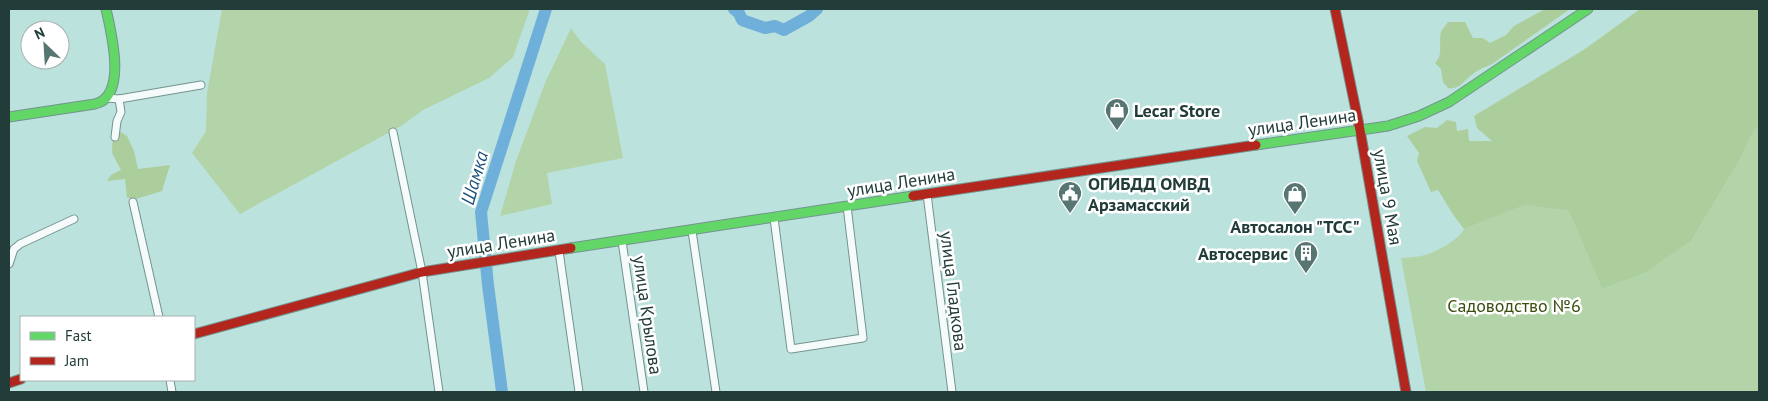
<svg xmlns="http://www.w3.org/2000/svg" width="1768" height="401" font-family="'PT Sans',sans-serif">
	<rect width="100%" height="100%" fill="#bce2dd"/>
	<g fill="#b3d4a8">
		<path d="M222 9H530L513 57 489 78 423 110 401 126 240 214 192 153 206 131 207 93Z"/>
		<path d="M571 28 581 42 605 64 623 158 547 173 552 204 500 216 516 161 545 83Z"/>
		<path d="M1759 125V392H1426L1401 258C1409 257 1418 257 1425 255 1435 253 1461 238 1464 229L1525 205 1569 211 1602 289 1645 273 1691 241 1739 161 1753 132Z"/>
	</g>
	<g fill="#acce9c">
		<path d="M1545 9H1570L1492 64C1485 67 1479 69 1473 74 1464 80 1460 90 1448 88L1443 82 1441 69 1435 63C1444 55 1438 42 1441 32 1443 28 1446 25 1448 22H1465L1473 38H1483L1490 43 1506 35 1514 26Z"/>
		<path d="M1640 9H1759V125L1753 132 1739 161 1691 241 1645 273 1602 289 1569 211 1525 205 1464 229 1454 216 1438 190 1431 192 1417 161 1419 153 1407 136 1425 127 1437 128 1447 120 1456 122 1457 131 1468 129 1469 141H1492L1477 128 1474 116 1585 49Z"/>
		<path d="M113 127 127 136 134 151 138 169 170 165 162 191 136 199 127 198 125 179 107 181 111 175 121 170 112 153Z"/>
	</g>
	<g fill="none" stroke-linecap="round" stroke-linejoin="round">
		<g stroke="#6fb0da" stroke-width="12">
			<path d="M734 9 739 13 742 20 765 28 775 26 784 30 809 16 817 9"/>
			<path d="M502 392 488 285 481 212 546 9"/>
		</g>
		<g stroke="#74938f" stroke-width="9">
			<g id="street">
				<path d="M107 98 119 99 201 85"/>
				<path d="M393 132 422 272 439 392"/>
				<path d="M115 137 117 121 121 112 119 99"/>
				<path d="M927 194 952 392"/>
				<path d="M133 202 159 317"/>
				<path d="M774 218 791 349 863 338 847 206"/>
				<path d="M692 231 716 392"/>
				<path d="M622 241 644 392"/>
				<path d="M559 251 579 392"/>
				<path d="M9 264 14 249 20 244 74 219"/>
				<path d="M170 380 172 392"/>
			</g>
		</g>
		<g stroke="#74938f" stroke-width="11">
			<g id="fast">
				<path d="M9 117 95 104C128 96 111 32 106 9"/>
				<path d="M1256 145 1388 126 1419 116 1449 102 1588 9"/>
				<path d="M571 248 913 196"/>
			</g>
		</g>
		<g stroke="#74938f" stroke-width="11">
			<g id="jam">
				<path d="M1335 9 1360 130 1406 392"/>
				<path d="M913 196 1256 145"/>
				<path d="M194 334 422 272 571 248"/>
				<path d="M9 383 21 379"/>
			</g>
		</g>
		<use href="#street" stroke="#f5fbfa" stroke-width="7"/>
		<use href="#fast" stroke="#63d668" stroke-width="9"/>
		<use href="#jam" stroke="#b3261e" stroke-width="9"/>
	</g>
	<defs>
		<g id="shop-pin" transform="scale(1.25)"><path d="M0 17L-7.5 6A9.5 9.5 0 1 1 7.5 6Z" fill="#577672" stroke="#fff"/><path d="M-5-2.5h2.3a2.7 3.5 0 0 1 5.4 0H5L5.5 6h-11ZM-1.5-2.5h3a1.5 2.3 0 0 0-3 0Z" fill="#fff"/></g>
		<g id="civic-pin" transform="scale(1.25)"><path d="M0 17L-7.5 6A9.5 9.5 0 1 1 7.5 6Z" fill="#577672" stroke="#fff"/><path d="M-.6-6.5H3V-4.5H.6V-3L4-1V1h2V6H-6V1h2V-1L-.6-3ZM-1.2 2.5V6h2.4V2.5Z" fill="#fff"/></g>
		<g id="building-pin" transform="scale(1.25)"><path d="M0 17L-7.5 6A9.5 9.5 0 1 1 7.5 6Z" fill="#577672" stroke="#fff"/><path d="M-4-6H4V6H1V3H-1V6H-4ZM-2.5-4.3h1.7v1.8h-1.7ZM.8-4.3h1.7v1.8H.8ZM-2.5-1h1.7V.8h-1.7ZM.8-1h1.7V.8H.8Z" fill="#fff"/></g>
	</defs>
	<g fill-rule="evenodd">
		<use href="#shop-pin" x="1117" y="110"/>
		<use href="#civic-pin" x="1070" y="193"/>
		<use href="#shop-pin" x="1295" y="194"/>
		<use href="#building-pin" x="1306" y="253"/>
	</g>
	<g text-anchor="middle" dominant-baseline="central" stroke-width="5" stroke-linejoin="round" paint-order="stroke">
		<g font-size="18" font-weight="bold" fill="#213c39" stroke="#fff" text-anchor="start">
			<text x="1134" y="110">Lecar Store</text>
			<text x="1088" y="183">ОГИБДД ОМВД<tspan x="1088" dy="21">Арзамасский</tspan></text>
			<text x="1295" y="226" text-anchor="middle">Автосалон "ТСС"</text>
			<text x="1288" y="253" text-anchor="end">Автосервис</text>
		</g>
		<g font-size="18" fill="#213c39" stroke="#fff">
			<text transform="translate(1302 122) rotate(-8)">улица Ленина</text>
			<text transform="translate(901 182) rotate(-9)">улица Ленина</text>
			<text transform="translate(1388 197) rotate(80)">улица 9 Мая</text>
			<text transform="translate(501 243) rotate(-9)">улица Ленина</text>
			<text transform="translate(954 291) rotate(83)">улица Гладкова</text>
			<text transform="translate(648 315) rotate(82)">улица Крылова</text>
		</g>
		<g font-size="18" fill="#394d0d" stroke="#fff">
			<text x="1514" y="305">Садоводство №6</text>
		</g>
		<g font-size="19" font-style="italic" fill="#1b517b" stroke="#fff">
			<text transform="translate(474 178) rotate(-74)">Шамка</text>
		</g>
	</g>
	<rect width="1768" height="401" fill="none" stroke="#213c39" stroke-width="20"/>
	<rect x="20" y="316" width="175" height="65" fill="#ffffff" stroke="#a6b1b0"/>
	<rect x="30" y="332" width="25" height="8" fill="#63d668" stroke="#a6b1b0"/>
	<text x="65" y="341" font-size="15" fill="#213c39">Fast</text>
	<rect x="30" y="357" width="25" height="8" fill="#b3261e" stroke="#a6b1b0"/>
	<text x="65" y="366" font-size="15" fill="#213c39">Jam</text>
	<g transform="translate(45 45) rotate(335)"><circle r="24" fill="#ffffff" stroke="#a6b1b0"/>
	<path d="M0-4L9 19L0 12L-9 19Z" fill="#577672"/>
	<text y="-8" font-size="14" font-weight="bold" text-anchor="middle" fill="#213c39">N</text>
	</g>
</svg>
